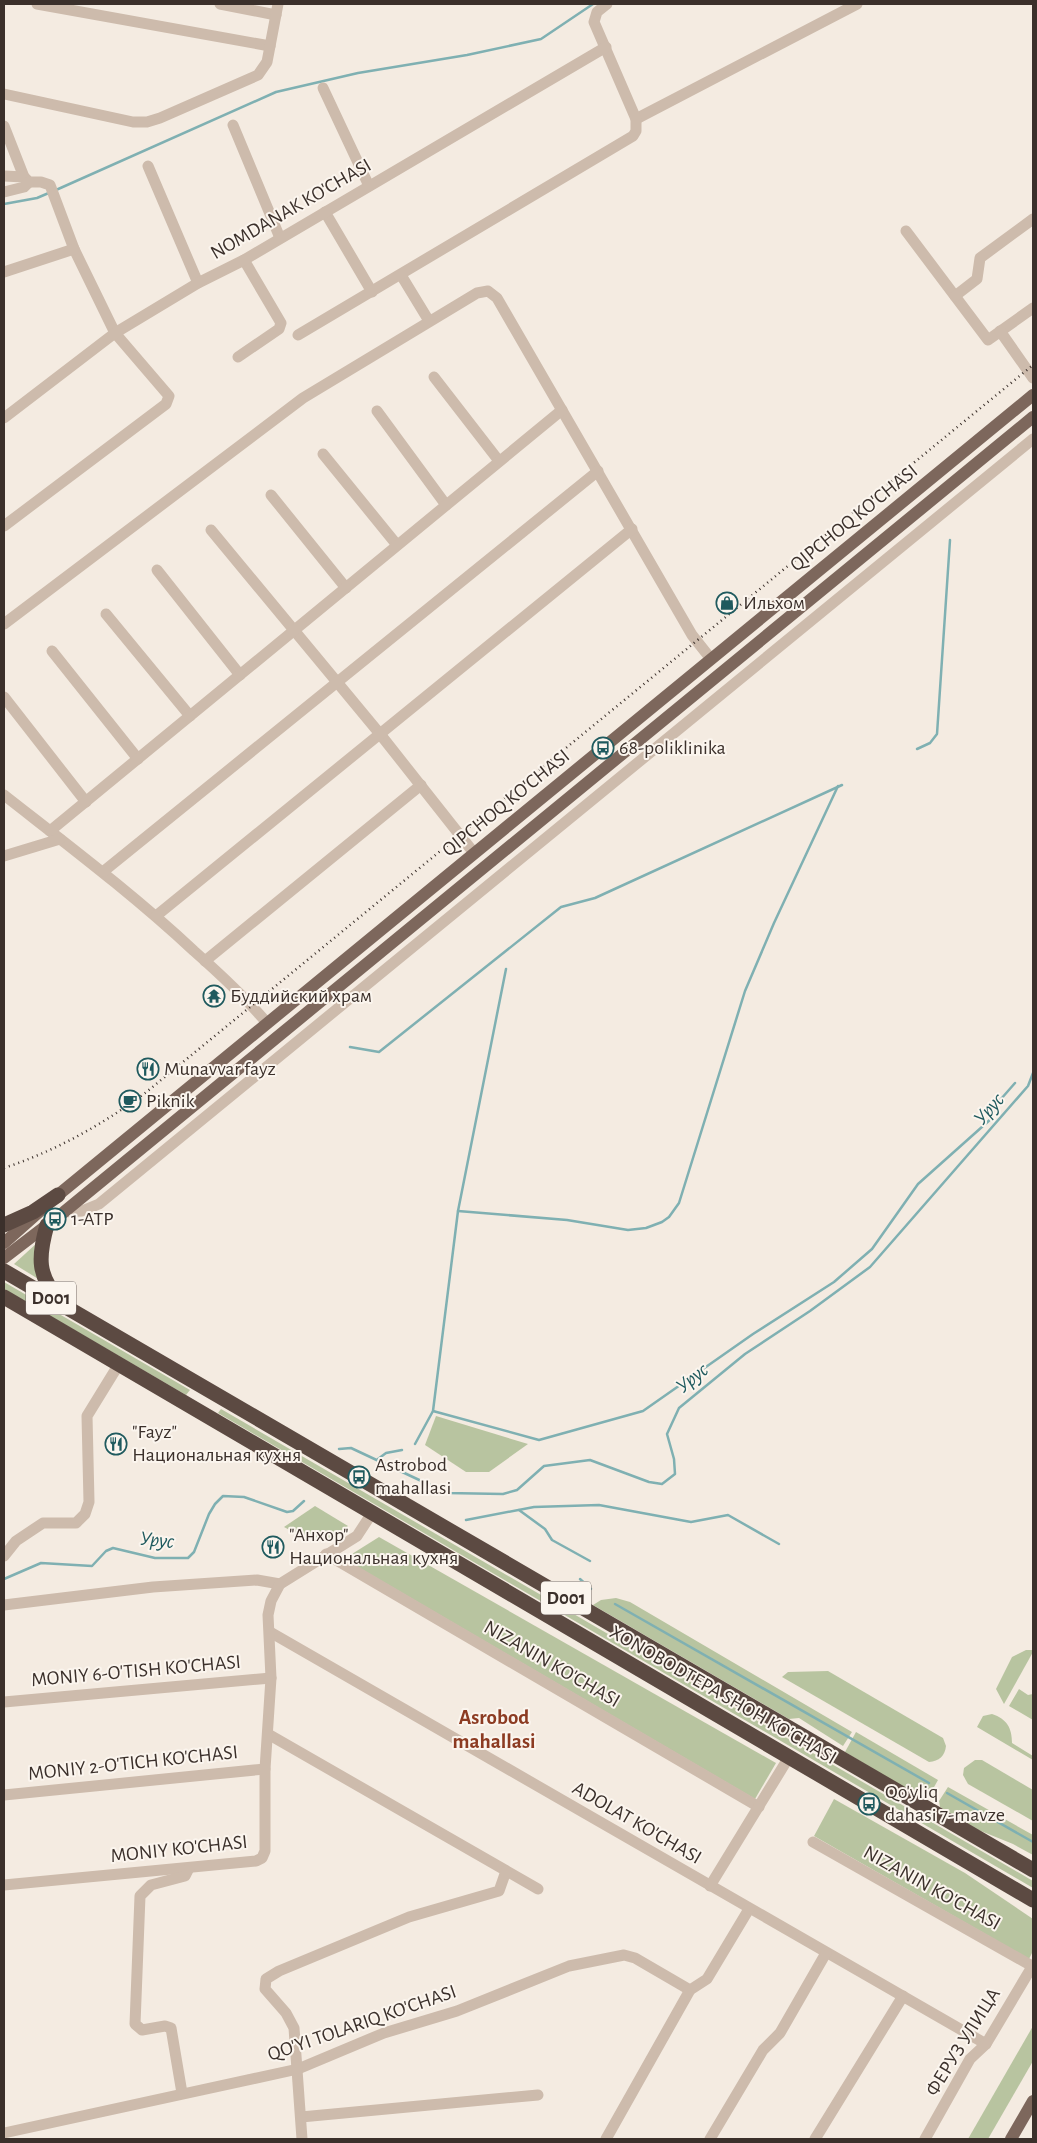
<svg xmlns="http://www.w3.org/2000/svg" width="1037" height="2143" font-family="'Alegreya Sans',sans-serif">
	<rect width="100%" height="100%" fill="#f4ebe1"/>
	<g fill="#b8c4a0">
		<path d="M37 1243 40 1280 14 1264Z"/>
		<path d="M4 1282 190 1390 186 1395 4 1289Z"/>
		<path d="M221 1409 1033 1881V1888L218 1413Z"/>
		<path d="M436 1416 528 1444 489 1472H466L425 1445Z"/>
		<path d="M315 1506 348 1526 332 1541 299 1535 284 1527Z"/>
		<path d="M379 1537 776 1763 755 1799 344 1559Z"/>
		<path d="M616 1598 630 1602 852 1732 843 1746 799 1718 789 1719 593 1605 601 1600Z"/>
		<path d="M1026 1650H1033V1652L1004 1704 996 1689 1012 1657Z"/>
		<path d="M828 1671 943 1738 946 1746C945 1756 939 1761 929 1762L782 1677 788 1672Z"/>
		<path d="M1019 1689 1028 1695 1033 1694V1720L1009 1706Z"/>
		<path d="M992 1714C1007 1719 1012 1728 1012 1743L1033 1756V1760L977 1727 983 1716Z"/>
		<path d="M856 1732 938 1780 929 1796 922 1798 845 1752Z"/>
		<path d="M975 1760H982L1033 1790V1821L968 1784 963 1775 964 1768Z"/>
		<path d="M948 1787 1033 1835V1855L1013 1844 976 1829 940 1807 939 1801Z"/>
		<path d="M834 1799 965 1873 1033 1919V1951L1029 1959 814 1836Z"/>
		<path d="M1033 2026V2061L988 2139H968Z"/>
	</g>
	<g fill="none" stroke-linecap="round" stroke-linejoin="round">
		<g stroke="#7fb0b2" stroke-width="2.5">
			<path d="M56 190 276 92 358 73 467 55 541 39 593 4"/>
			<path d="M4 204 37 198 51 192"/>
			<path d="M917 749 930 743 937 734 950 540"/>
			<path d="M350 1047 379 1052 561 907 595 898 842 785"/>
			<path d="M458 1211 567 1220 628 1230 646 1228 662 1222 669 1217 679 1203 745 991 774 923 838 786"/>
			<path d="M433 1411 539 1440 643 1411 753 1334 834 1282 872 1249 918 1184 992 1118 994 1107 1015 1083"/>
			<path d="M415 1444 433 1411 458 1211 506 969"/>
			<path d="M339 1449 351 1448 447 1493 503 1494 517 1490 544 1466 590 1460 649 1482 662 1484 675 1474 674 1459 667 1434 679 1408 745 1354 810 1311 870 1267 1028 1086 1033 1073"/>
			<path d="M378 1459 386 1453 402 1450"/>
			<path d="M519 1510 545 1529 552 1540 590 1561"/>
			<path d="M466 1520 534 1507 599 1505 691 1522 728 1515 779 1544"/>
			<path d="M4 1579 41 1563 92 1566 106 1551 113 1548 155 1558H188L194 1552 209 1514 215 1504 223 1496 244 1497 287 1512 293 1511 304 1501"/>
			<path d="M580 1579 591 1589"/>
			<path d="M615 1604 929 1783"/>
			<path d="M947 1793 1033 1842"/>
		</g>
		<g stroke="#cdbbac" stroke-width="11">
			<path d="M37 4 270 46"/>
			<path d="M220 4 276 15"/>
			<path d="M323 88 369 186"/>
			<path d="M4 94 133 122H147L160 118 258 75 267 62 278 4"/>
			<path d="M636 119 857 4"/>
			<path d="M233 125 280 238"/>
			<path d="M4 126 24 177 29 182H41L50 185 74 249 115 333 169 396 166 404 4 526"/>
			<path d="M148 166 198 283"/>
			<path d="M4 176 24 177"/>
			<path d="M4 192 24 187 29 182"/>
			<path d="M325 212 372 292"/>
			<path d="M906 231 988 340 1033 308"/>
			<path d="M4 272 74 249"/>
			<path d="M401 275 429 321"/>
			<path d="M955 296 977 279 980 258 1033 219"/>
			<path d="M1000 331 1033 378"/>
			<path d="M298 335 633 136 636 131V119L594 22 597 12 607 4"/>
			<path d="M238 357 279 329 281 323 244 260"/>
			<path d="M434 377 499 461"/>
			<path d="M377 411 446 505"/>
			<path d="M4 418 115 333 198 283 244 260 606 47"/>
			<path d="M323 454 397 545"/>
			<path d="M271 495 346 588"/>
			<path d="M211 530 380 734 474 853"/>
			<path d="M157 570 240 675"/>
			<path d="M106 614 190 716"/>
			<path d="M4 624 303 398 477 293 488 291 497 298 692 635 711 659"/>
			<path d="M52 651 138 759"/>
			<path d="M4 697 86 802"/>
			<path d="M4 795C69 846 134 895 194 951 220 974 245 997 267 1023"/>
			<path d="M50 831 562 410"/>
			<path d="M4 856 60 839"/>
			<path d="M104 871 598 471"/>
			<path d="M156 916 632 529"/>
			<path d="M205 961 421 785"/>
			<path d="M64 1212 82 1211 99 1204 1033 439"/>
			<path d="M326 1554 759 1807"/>
			<path d="M4 1556 16 1541 43 1523H76L85 1514 89 1502 87 1416 119 1364"/>
			<path d="M4 1605 153 1587 257 1580 280 1584"/>
			<path d="M270 1632 986 2044"/>
			<path d="M4 1702 271 1678"/>
			<path d="M268 1734 538 1889"/>
			<path d="M4 1795 265 1769"/>
			<path d="M813 1842 1032 1966"/>
			<path d="M4 1885 256 1861 262 1858 265 1851V1769L271 1678 268 1615 271 1601 280 1584 357 1536 372 1513"/>
			<path d="M710 1886 789 1757"/>
			<path d="M182 2093 171 2028 165 2026 142 2030 135 2024 140 1896 151 1885 185 1876 189 1868"/>
			<path d="M301 2117 538 2095"/>
			<path d="M4 2133 298 2069 384 2033 457 2011 569 1966 624 1955 635 1958 690 1990"/>
			<path d="M302 2139 294 2028 286 2013 265 1989 266 1979 279 1971 409 1917 499 1891 506 1871"/>
			<path d="M606 2139 690 1990 707 1979 749 1909"/>
			<path d="M710 2139 763 2050 780 2033 826 1953"/>
			<path d="M815 2139 903 1996"/>
			<path d="M925 2139 970 2059 986 2044 1033 1965"/>
		</g>
		<g stroke="#7d675c" stroke-width="12">
			<path d="M4 1243 58 1195 1033 395"/>
			<path d="M4 1258 64 1212 1033 417"/>
			<path d="M1011 2139 1033 2101"/>
		</g>
		<g stroke="#5c4a42" stroke-width="15">
			<path d="M4 1225 33 1212 58 1195"/>
			<path d="M47 1225C38 1257 37 1276 60 1301"/>
			<path d="M4 1271 1033 1870"/>
			<path d="M4 1297 1033 1900"/>
		</g>
		<path stroke="#3b302b" stroke-width="2.5" stroke-dasharray="1 4" stroke-linecap="butt" d="M4 1168C55 1151 100 1126 144 1094L1033 365"/>
	</g>
	<defs>
		<g id="shop-ring" transform="scale(1.125)"><circle r="9.5" fill="#fbf5ee" stroke="#1f5a5e" stroke-width="1.5"/><path d="M-5-2.5h2.3a2.7 3.5 0 0 1 5.4 0H5L5.5 6h-11ZM-1.5-2.5h3a1.5 2.3 0 0 0-3 0Z" fill="#1f5a5e"/></g>
		<g id="bus-ring" transform="scale(1.125)"><circle r="9.5" fill="#fbf5ee" stroke="#1f5a5e" stroke-width="1.5"/><path d="M-5-6H5V4H4V6H2V4H-2V6H-4V4H-5ZM-3.5-4V0h7V-4ZM-3.5 1.2v1.5H-2V1.2ZM2 1.2v1.5H3.5V1.2Z" fill="#1f5a5e"/></g>
		<g id="temple-ring" transform="scale(1.125)"><circle r="9.5" fill="#fbf5ee" stroke="#1f5a5e" stroke-width="1.5"/><path d="M0-6L5-2H3V0L6.5 2.5H4V6H1.5V3h-3V6H-4V2.5H-6.5L-3 0V-2H-5Z" fill="#1f5a5e"/></g>
		<g id="restaurant-ring" transform="scale(1.125)"><circle r="9.5" fill="#fbf5ee" stroke="#1f5a5e" stroke-width="1.5"/><path d="M-5-6h1v4h1v-4h1v4h1v-4h1v5L-1.5 .5V6h-2V.5L-5-1ZM5-6V6H3V1.5H1.5Q1.5-4 5-6Z" fill="#1f5a5e"/></g>
		<g id="cafe-ring" transform="scale(1.125)"><circle r="9.5" fill="#fbf5ee" stroke="#1f5a5e" stroke-width="1.5"/><path d="M-5.5-4.5H6V0H3Q3 3.5 0 3.5H-2.5Q-5.5 3.5-5.5 0ZM3-3.2v2h1.7v-2ZM-6 4.5H4V6H-6Z" fill="#1f5a5e"/></g>
	</defs>
	<g fill-rule="evenodd">
		<use href="#shop-ring" x="727" y="603"/>
		<use href="#bus-ring" x="603" y="748"/>
		<use href="#temple-ring" x="214" y="996"/>
		<use href="#restaurant-ring" x="148" y="1069"/>
		<use href="#cafe-ring" x="130" y="1101"/>
		<use href="#bus-ring" x="55" y="1219"/>
		<use href="#restaurant-ring" x="116" y="1444"/>
		<use href="#bus-ring" x="359" y="1477"/>
		<use href="#restaurant-ring" x="273" y="1547"/>
		<use href="#bus-ring" x="869" y="1804"/>
	</g>
	<g text-anchor="middle" dominant-baseline="central" stroke-width="4" stroke-linejoin="round" paint-order="stroke">
		<g fill="#fbf5ee" stroke="#756b66" stroke-width="1">
			<rect x="26" y="1281.5" width="50" height="33" rx="4"/>
			<rect x="541" y="1581.5" width="50" height="33" rx="4"/>
		</g>
		<g font-size="19" font-weight="bold" fill="#3b302b">
			<text x="51" y="1298">D001</text>
			<text x="566" y="1598">D001</text>
		</g>
		<g font-size="20" fill="#3b302b" stroke="#fbf5ee">
			<text transform="translate(291 209) rotate(-30)">NOMDANAK KO'CHASI</text>
			<text transform="translate(854 518) rotate(-39)">QIPCHOQ KO'CHASI</text>
			<text transform="translate(506 803) rotate(-39)">QIPCHOQ KO'CHASI</text>
			<text transform="translate(552 1664) rotate(30)">NIZANIN KO'CHASI</text>
			<text transform="translate(136 1671) rotate(-5)">MONIY 6-O'TISH KO'CHASI</text>
			<text transform="translate(723 1695) rotate(30)">XONOBODTEPA SHOH KO'CHASI</text>
			<text transform="translate(133 1763) rotate(-6)">MONIY 2-O'TICH KO'CHASI</text>
			<text transform="translate(637 1823) rotate(30)">ADOLAT KO'CHASI</text>
			<text transform="translate(179 1849) rotate(-6)">MONIY KO'CHASI</text>
			<text transform="translate(932 1888) rotate(29)">NIZANIN KO'CHASI</text>
			<text transform="translate(362 2023) rotate(-19)">QO'YI TOLARIQ KO'CHASI</text>
			<text transform="translate(963 2042) rotate(-58)">ФЕРУЗ УЛИЦА</text>
		</g>
		<g font-size="20" fill="#3b302b" stroke="#fbf5ee" text-anchor="start">
			<text x="743" y="603">Ильхом</text>
			<text x="619" y="748">68-poliklinika</text>
			<text x="230" y="996">Буддийский храм</text>
			<text x="164" y="1069">Munavvar fayz</text>
			<text x="146" y="1101">Piknik</text>
			<text x="71" y="1219">1-ATP</text>
			<text x="132" y="1432">"Fayz"<tspan x="132" dy="23">Национальная кухня</tspan></text>
			<text x="375" y="1465">Astrobod<tspan x="375" dy="23">mahallasi</tspan></text>
			<text x="289" y="1535">"Анхор"<tspan x="289" dy="23">Национальная кухня</tspan></text>
			<text x="885" y="1792">Qo'yliq<tspan x="885" dy="23">dahasi 7-mavze</tspan></text>
		</g>
		<g font-size="21" font-style="italic" fill="#1f5a5e" stroke="#fbf5ee">
			<text transform="translate(989 1109) rotate(-49)">Урус</text>
			<text transform="translate(692 1378) rotate(-39)">Урус</text>
			<text transform="translate(157 1540) rotate(6)">Урус</text>
		</g>
		<g font-size="21" font-weight="bold" fill="#8c3b22" stroke="#fbf5ee">
			<text x="494" y="1717">Asrobod<tspan x="494" dy="24">mahallasi</tspan></text>
		</g>
	</g>
	<rect width="1037" height="2143" fill="none" stroke="#3b302b" stroke-width="10"/>
</svg>
